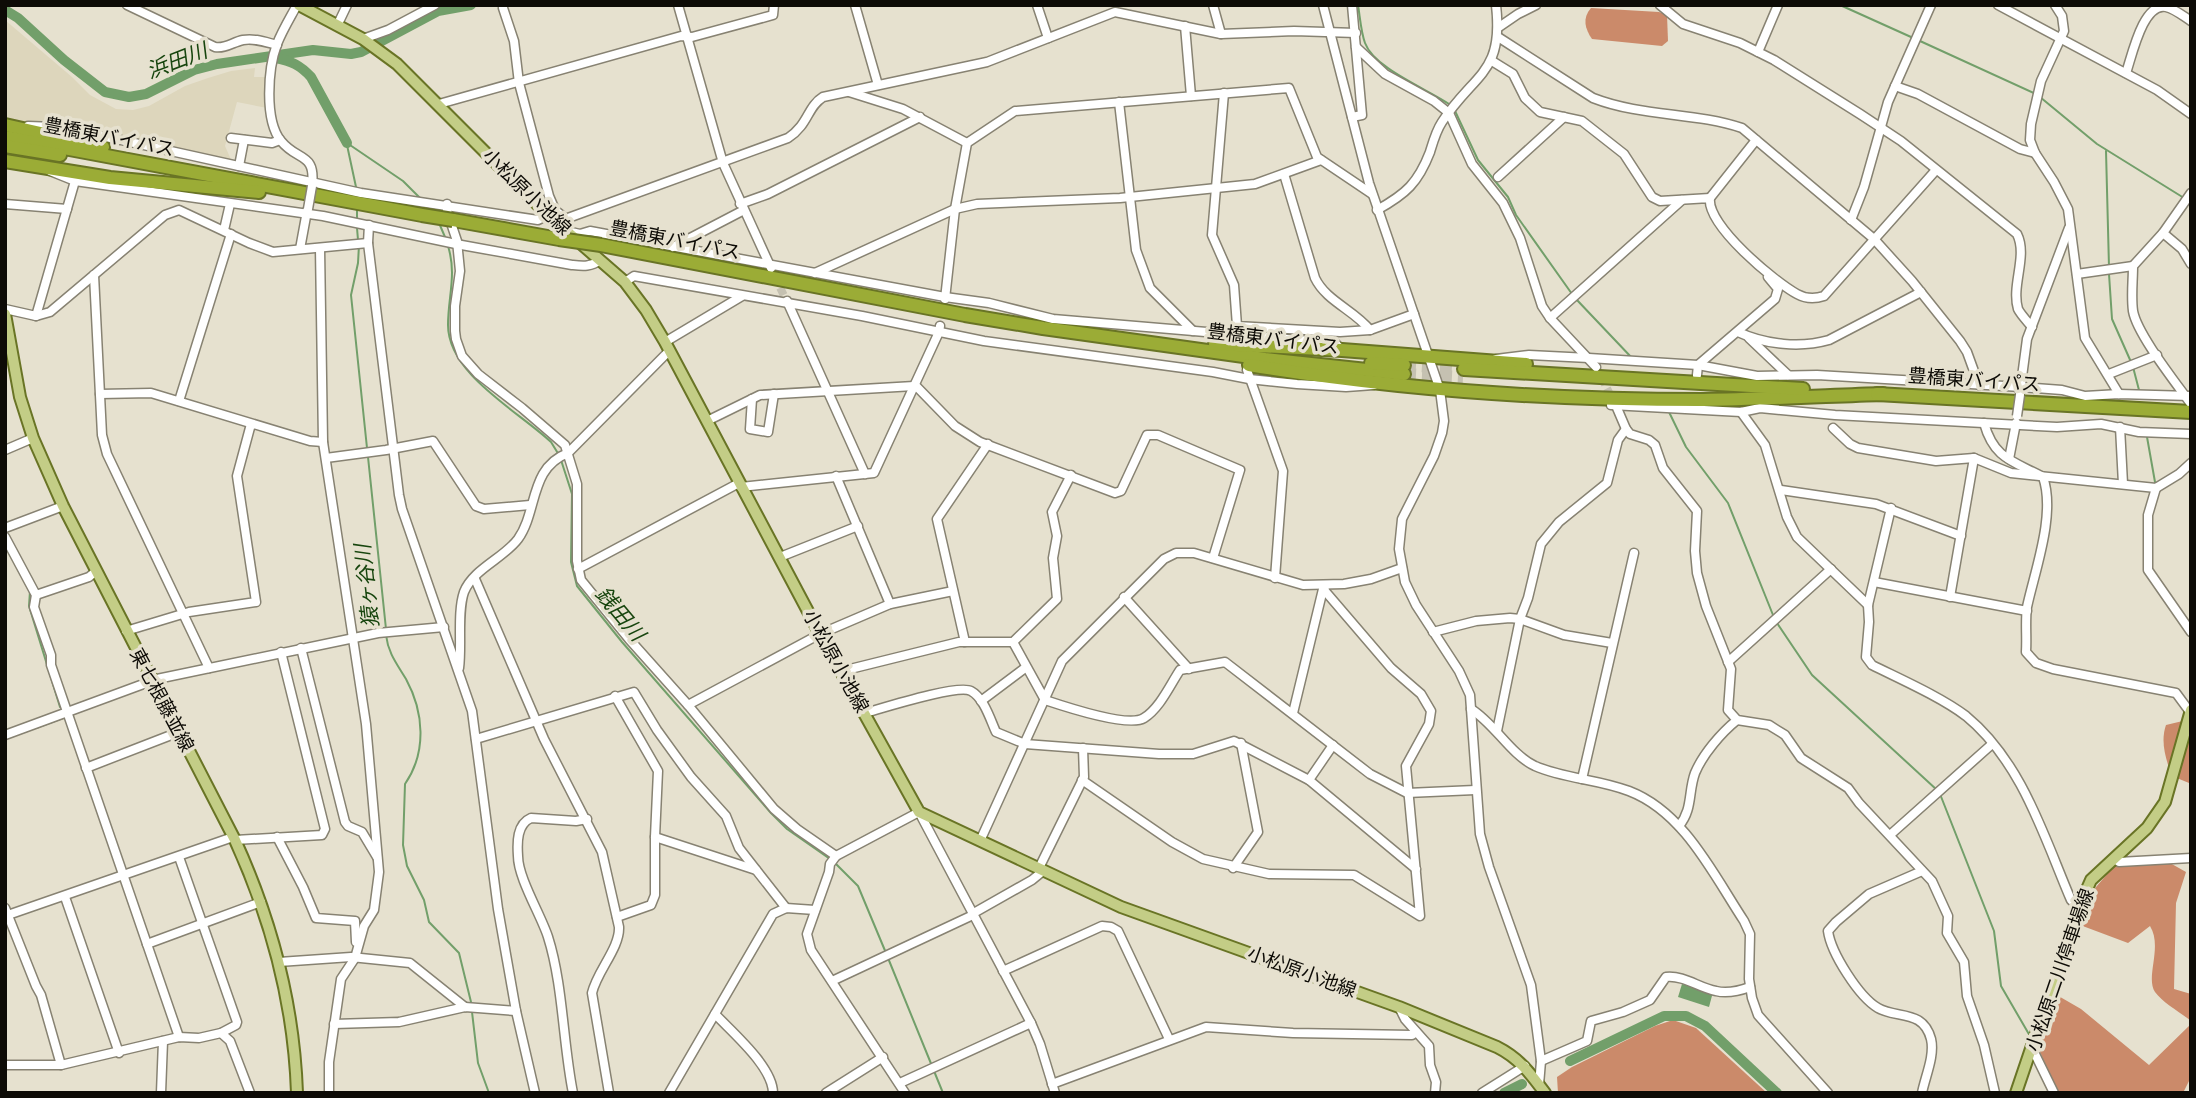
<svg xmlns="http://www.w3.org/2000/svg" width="2196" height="1098" font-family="Jost,'Noto Sans JP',sans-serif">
	<rect width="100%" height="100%" fill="#e6e1cf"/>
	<path fill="#ddd6bc" d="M5 20 72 77 90 95 116 109 133 110 149 106 185 86 208 78 231 71 255 68 254 77H268L267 108 237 102 225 146 232 162 56 124 5 122Z"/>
	<g fill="#cb8a6a">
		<path d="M1591 8 1659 12 1667 15 1668 41 1662 46 1592 39C1585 29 1582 18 1591 8Z"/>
		<path d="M2191 719V783H2189L2172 776C2166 760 2160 742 2166 725Z"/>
		<path d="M2170 863 2186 872 2176 903 2174 989 2191 994V1021C2180 1012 2163 1003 2155 992 2145 977 2163 947 2150 926L2128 943 2080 925 2090 894 2115 865Z"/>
		<path d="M2055 994 2081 1009 2149 1065 2191 1024V1077L2183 1093H2058L2037 1045Z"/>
		<path d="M1673 1020 1696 1028 1767 1093H1558L1557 1077 1572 1067 1655 1026Z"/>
	</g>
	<path fill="#729f6a" d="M1682 984 1713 992 1709 1007 1678 997Z"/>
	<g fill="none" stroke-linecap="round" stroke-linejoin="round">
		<g stroke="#729f6a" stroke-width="2">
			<path d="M1358 5C1360 17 1361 32 1365 43 1374 68 1427 89 1449 104"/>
			<path d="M1840 5 1911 37"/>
			<path d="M1920 41 2036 94"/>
			<path d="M2040 97 2097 144 2184 198"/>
			<path d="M1455 111 1478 160 1508 197 1516 215 1572 294"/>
			<path d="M347 143 403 181 421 199"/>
			<path d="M347 145 356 187"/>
			<path d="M2106 151 2109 267"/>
			<path d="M357 207V219"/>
			<path d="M439 223 445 237"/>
			<path d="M357 228 358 240"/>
			<path d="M359 245 358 263 351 295 367 448"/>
			<path d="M448 246C457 275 448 296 448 325 448 374 518 411 551 442L559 455"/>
			<path d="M2109 274 2112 319 2131 362"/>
			<path d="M1576 299 1632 358"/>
			<path d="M2133 367 2139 390"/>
			<path d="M1669 412 1686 447 1728 503 1773 615"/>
			<path d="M2147 437 2155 482"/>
			<path d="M368 457 386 629"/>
			<path d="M561 460 572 494 571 562 577 586 622 642 771 813 787 829 830 859"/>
			<path d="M30 591 29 606 60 707"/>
			<path d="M1777 623 1812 675 1937 790"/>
			<path d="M386 635C388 653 397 664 406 679 424 712 427 752 405 784L403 845 407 866 424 900 429 922 459 953 471 1002"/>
			<path d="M36 728 63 718"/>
			<path d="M1940 794 1994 931 2001 986 2030 1036"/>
			<path d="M834 862 858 886 886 953"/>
			<path d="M888 958 932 1066"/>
			<path d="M472 1012 478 1063 489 1093"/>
			<path d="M934 1071 943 1093"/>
		</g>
		<g stroke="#729f6a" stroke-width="10">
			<path d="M5 10 18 18 64 60 105 92 129 97 146 94 194 70 217 64 313 50 351 54 361 52 438 11 471 5"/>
			<path d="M276 58C291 61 300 65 311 77L347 143"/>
			<path d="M1570 1061 1664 1016H1686L1705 1026 1777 1093"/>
			<path d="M1504 1093 1522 1084"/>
		</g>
		<g stroke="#c5c1b1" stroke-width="8" stroke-dasharray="8 4" stroke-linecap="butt">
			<path d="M775 277 786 300"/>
			<path d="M1596 367 1614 402"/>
		</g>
		<g stroke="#c5c1b1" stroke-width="12" stroke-dasharray="12 6" stroke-linecap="butt">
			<path d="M1404 365 1464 369"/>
			<path d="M1404 374 1463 377"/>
		</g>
		<g stroke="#878272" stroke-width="11">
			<g id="minor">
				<path d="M127 5 215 47C225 49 233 42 243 40 255 38 265 42 277 45"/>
				<path d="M297 5C290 18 282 31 277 44 268 68 264 120 281 141 298 162 316 152 312 186"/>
				<path d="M678 5 723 163 771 268"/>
				<path d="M855 5 878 85"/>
				<path d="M1037 5 1048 38"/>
				<path d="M1213 5 1221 34"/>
				<path d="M1323 5 1369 183 1440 390 1444 421 1442 433 1434 456 1402 519 1399 549 1405 582 1416 605 1459 671 1470 695 1480 834 1489 867 1531 985 1541 1061 1539 1085"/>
				<path d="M1660 5 1683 24 1740 43 1774 60 1860 114 1901 141 2017 234C2028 256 2011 285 2018 309 2021 315 2028 322 2032 327"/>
				<path d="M1998 5 2157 90 2191 114"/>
				<path d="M2055 5 2062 16 2064 31 2041 81 2031 124 2030 140 2035 153 2054 182 2068 209 2085 338 2119 394"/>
				<path d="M503 8 514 41 519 83 549 196 555 210 565 218"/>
				<path d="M337 26 347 5"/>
				<path d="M1185 26 1191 96"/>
				<path d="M1499 27 1518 14 1536 5"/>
				<path d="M1498 37 1593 98C1642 117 1695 112 1742 128L1874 239 1912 281 1960 341 1967 352 1979 385"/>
				<path d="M363 39 388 30 435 5"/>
				<path d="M1356 47 1385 74 1434 101 1449 113 1472 164 1503 203 1520 238 1542 306 1550 318 1596 367"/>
				<path d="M1758 52 1778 5"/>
				<path d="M1492 61 1513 74 1525 98 1540 112 1582 121 1624 154 1652 197 1660 201 1710 198C1706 225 1775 282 1797 294 1806 299 1815 299 1824 296L1936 170"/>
				<path d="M2126 73C2132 56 2143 2 2166 7 2175 9 2183 16 2191 21"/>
				<path d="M1895 86 1918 94 2020 149 2035 153"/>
				<path d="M849 92 903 109 967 143"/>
				<path d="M1224 93 1212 235 1234 285 1237 326 1340 332 1370 330"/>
				<path d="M1119 102 1136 250 1150 288 1193 331"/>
				<path d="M439 104 681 36 692 37 773 15 774 5"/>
				<path d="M1352 117 1362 115 1352 5"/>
				<path d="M28 126 55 127 121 140 361 193 538 220 548 215"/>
				<path d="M231 138 272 143 280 140"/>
				<path d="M239 166 244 140"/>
				<path d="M50 171 75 181 323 216 456 244 572 265C583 266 591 267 600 260"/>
				<path d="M1284 174 1315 278C1326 301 1354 310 1370 330L1414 314"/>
				<path d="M1498 177 1564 117"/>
				<path d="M2191 193 2163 233 2133 266C2133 281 2131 296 2133 311 2137 334 2176 383 2191 404"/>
				<path d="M1710 198 1756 140"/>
				<path d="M5 204 67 209"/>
				<path d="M447 204V211L457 241 460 271 455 306V331L456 339 462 356 478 374 522 408 565 445 577 484V561L581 580 629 639 688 705"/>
				<path d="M740 204 768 194 920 117"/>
				<path d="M1377 210C1406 194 1418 183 1430 152 1433 142 1436 131 1442 122 1474 73 1504 74 1496 5"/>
				<path d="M1851 220 1864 187 1888 102 1931 5"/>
				<path d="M557 222 788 138C809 124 807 107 823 97L987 62 1115 12 1221 34 1294 31 1356 33"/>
				<path d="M369 225 368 243 399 495 402 509 472 711 498 909 516 1011 535 1093"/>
				<path d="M224 230 230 204"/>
				<path d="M567 231 580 234 590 231 945 297 989 303 1053 319 1335 343 1342 350"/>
				<path d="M2163 233 2182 249 2191 264"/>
				<path d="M673 247 744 210"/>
				<path d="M320 248 323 442 366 724 379 872 374 910 364 926 355 958 341 979 329 1062V1093"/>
				<path d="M300 249 307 211"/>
				<path d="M815 273 955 209 977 204 1120 198 1255 184 1321 160"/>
				<path d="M2077 274 2133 266"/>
				<path d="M94 275 102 435 107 454 209 668"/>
				<path d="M625 282 634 276 862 316 984 341 1213 372 1249 379 1297 384 1346 387 1374 385"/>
				<path d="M945 299 955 209 967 143 1015 111 1289 88 1317 157 1372 194"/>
				<path d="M787 301 865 474"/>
				<path d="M5 309 36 316 50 312 165 215 179 210 249 243 273 252 368 243"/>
				<path d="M36 316 75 181"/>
				<path d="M1550 318 1682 200"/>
				<path d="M1738 332C1766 345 1801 348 1829 340L1921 292"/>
				<path d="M1749 338 1788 375"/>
				<path d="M665 342 742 296"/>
				<path d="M1496 359 1529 355 1589 358 1698 365 1757 376 1817 375 2021 387 2062 390 2085 396 2119 394 2191 396"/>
				<path d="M1247 370 1283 471 1275 578"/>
				<path d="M2109 374 2157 355"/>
				<path d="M1697 375 1698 365 1775 299 1778 289 1768 277"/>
				<path d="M2020 392 2027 339 2069 228"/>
				<path d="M100 394 151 393 310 441 323 442"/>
				<path d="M752 399 750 429 768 432 774 394"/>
				<path d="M179 401 231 234"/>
				<path d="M1611 405 1741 412 1760 408 1835 415 2057 427 2101 424 2139 432 2191 434"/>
				<path d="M1617 408 1626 429 1630 434 1649 440 1655 445 1663 468 1697 511 1695 551 1697 573 1706 606 1731 669 1728 710 1737 720 1769 725 1785 735 1801 758 1848 788 1859 803 1932 881 1948 916 1947 933 1964 962 1967 996 1984 1045 1995 1093"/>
				<path d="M1741 412 1765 445 1787 517 1797 537 1868 605"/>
				<path d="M707 421 760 395 914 386 917 387 955 426 980 442 1115 493 1121 491 1147 435H1158L1240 470 1213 558"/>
				<path d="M1984 423C1994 459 2013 461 2043 477 2056 514 2035 570 2027 607 2025 621 2027 637 2026 652L2036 663 2053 669 2176 693 2190 712"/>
				<path d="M2120 427 2123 484"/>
				<path d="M1833 428 1850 444 1858 448 1936 461 1974 458 2011 473 2156 488 2179 474 2191 463"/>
				<path d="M5 450 33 438"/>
				<path d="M326 458 386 450 433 441 476 506 484 509 530 505"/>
				<path d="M2009 459 2016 423"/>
				<path d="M836 476 890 604"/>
				<path d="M741 487 874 473 939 332 940 326"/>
				<path d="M2156 488 2148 515V570L2191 632"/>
				<path d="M1781 490 1876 504 1961 536"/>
				<path d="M1891 508 1868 605 1869 622 1866 657 1872 665C1900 679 1941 697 1966 716 2022 762 2044 837 2071 900L2079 907"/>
				<path d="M5 528 63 506"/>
				<path d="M5 537 36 595 34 607 51 655V665L179 1037"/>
				<path d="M780 557 858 526"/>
				<path d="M578 569 739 483"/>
				<path d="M475 579 544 739 602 852 619 927C620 948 597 971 592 993L609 1093"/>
				<path d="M1874 582 2027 611"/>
				<path d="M36 595 89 577 95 572"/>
				<path d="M1124 597 1189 669"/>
				<path d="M1950 597 1974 458"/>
				<path d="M126 631 189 612 256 602 237 476 251 424"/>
				<path d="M1433 632 1476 621 1510 618 1520 619 1564 635 1612 643"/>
				<path d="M965 642 937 519 988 444"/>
				<path d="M1013 642 1045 700C1063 706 1128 728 1144 718 1160 708 1170 685 1180 670L1225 662 1370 774 1407 793 1475 790"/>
				<path d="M301 648 345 822 348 826 362 832 377 857"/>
				<path d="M1728 662 1831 569"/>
				<path d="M459 668C462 646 457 612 464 592 473 569 504 558 518 539 538 511 529 468 568 453L669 351"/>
				<path d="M842 671 959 642H1013L1057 599 1053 558 1057 536 1052 512 1071 475"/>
				<path d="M615 696 658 771 655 837V895L651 905 617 917"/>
				<path d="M981 701 1025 668"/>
				<path d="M1471 709C1495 724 1510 754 1535 766 1565 779 1598 779 1629 791 1684 812 1713 874 1744 921L1750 934 1749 979 1752 998 1758 1015 1828 1093"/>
				<path d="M865 713C883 708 958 684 971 691 984 698 990 719 996 732L1025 744 1159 754H1193L1234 741 1309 780 1416 869"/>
				<path d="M1293 713 1324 585"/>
				<path d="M1497 731 1520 619 1528 598 1541 544 1559 522 1607 483 1618 440 1626 429"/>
				<path d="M5 735 157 679 378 633 444 627"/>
				<path d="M476 739 634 692 657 730 691 777 726 816 739 848 786 908"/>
				<path d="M86 768 179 732"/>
				<path d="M1582 779 1634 553"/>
				<path d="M1082 780 1172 842 1203 859 1269 874 1354 875 1420 916 1406 766 1429 724 1431 711 1421 694 1391 668 1325 591 1324 585"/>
				<path d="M1309 780 1333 745"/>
				<path d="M1679 826C1693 809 1688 792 1695 773 1703 754 1721 733 1737 720"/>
				<path d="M1890 835 1991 745"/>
				<path d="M277 837 303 887 316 918 355 921 356 942"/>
				<path d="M655 837 756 870"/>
				<path d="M235 840 322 835 325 829 281 652"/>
				<path d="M980 841 1062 661 1164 559 1176 553H1194L1303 585 1344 584 1371 579 1402 568"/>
				<path d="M836 856 797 829 774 809 688 705 820 634 890 604 953 591"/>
				<path d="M179 857 237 1022 236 1025 221 1033"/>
				<path d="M2115 859 2119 862 2191 858"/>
				<path d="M1039 868 1084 777 1083 748"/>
				<path d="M1233 868 1258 832 1241 743"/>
				<path d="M65 897 119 1053"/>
				<path d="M5 908 36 986 41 995 61 1065"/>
				<path d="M972 914 1032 880 1043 871"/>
				<path d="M5 916 233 837"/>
				<path d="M147 944 261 902"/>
				<path d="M279 962 351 957 410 963 465 1007"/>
				<path d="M1003 971 1102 926 1111 927 1118 931 1169 1039"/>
				<path d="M832 981 973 915"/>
				<path d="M1399 1007 1405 1019 1429 1046 1430 1065 1436 1082 1435 1093"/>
				<path d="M715 1014C733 1033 773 1067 773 1093"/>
				<path d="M334 1024 399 1022 465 1007 516 1011"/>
				<path d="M2032 1048 2054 1093"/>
				<path d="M1541 1061 1587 1041 1591 1021 1623 1012 1650 1000 1666 977C1684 975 1699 988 1716 991 1728 994 1739 991 1750 987"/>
				<path d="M5 1065H61L179 1037 199 1038 221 1033 230 1041 250 1093"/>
				<path d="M900 1083 1031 1023"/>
				<path d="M1052 1084 1206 1027 1293 1033 1412 1035 1416 1032"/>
				<path d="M161 1093 163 1041"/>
				<path d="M573 1093C563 1044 563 984 548 937 541 915 518 878 518 856 517 842 517 824 531 818L576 821 587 819"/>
				<path d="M669 1093 773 914 786 908 815 910"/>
				<path d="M826 1093 883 1057"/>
				<path d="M905 1093 811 950 807 934 829 872 830 864 836 856 919 812 1031 1023 1040 1044 1055 1093"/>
				<path d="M1482 1093 1525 1066"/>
				<path d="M1922 1093C1925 1077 1935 1056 1931 1039 1923 1009 1897 1019 1878 1008 1859 997 1831 953 1828 931L1836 922 1869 894 1922 871"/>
			</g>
		</g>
		<g stroke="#697425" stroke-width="14">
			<g id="major">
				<path d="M299 5 363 39 397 64 548 215 625 282 646 310 665 342 820 634 919 812 1121 907 1399 1007 1497 1047C1519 1058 1530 1073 1545 1093"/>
				<path d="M5 314 20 397 33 438 63 506 235 840C272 921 294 1004 297 1093"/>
				<path d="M2016 1093 2079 907 2091 880 2147 828 2165 802 2191 710"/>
			</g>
		</g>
		<g stroke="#697425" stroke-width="16">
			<g id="highway">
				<path d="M5 125 103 147"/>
				<path d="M5 137 422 215"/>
				<path d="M5 146 60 155"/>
				<path d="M5 161 110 178 259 192"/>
				<path d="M453 220 559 239"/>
				<path d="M601 245 965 315 1043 328 1265 359 1404 374"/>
				<path d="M1215 344 1342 350 1526 364"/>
				<path d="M1371 363 1404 365"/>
				<path d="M1249 365C1399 390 1552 400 1703 400 1763 399 1824 396 1883 394"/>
				<path d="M1464 369 1803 389"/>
				<path d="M1877 394 2191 412"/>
			</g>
		</g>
		<use href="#minor" stroke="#fff" stroke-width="8"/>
		<use href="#major" stroke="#c3cd86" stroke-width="10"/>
		<use href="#highway" stroke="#9bac36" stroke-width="12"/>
		<g stroke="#878272" stroke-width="11" stroke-linecap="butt">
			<g id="minor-bridge">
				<path d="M308 209 312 186"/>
				<path d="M2017 416 2020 395"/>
			</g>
		</g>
		<g stroke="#697425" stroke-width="16" stroke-linecap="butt">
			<g id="highway-bridge">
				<path d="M422 215 453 220"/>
				<path d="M559 239 601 245"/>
			</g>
		</g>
		<use href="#minor-bridge" stroke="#fff" stroke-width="8"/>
		<use href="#highway-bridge" stroke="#9bac36" stroke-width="12"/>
	</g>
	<g text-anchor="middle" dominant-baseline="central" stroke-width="7" stroke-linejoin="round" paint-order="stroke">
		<g font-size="19" fill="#0d0b06" stroke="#e6e1cf">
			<text transform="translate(109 137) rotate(11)">豊橋東バイパス</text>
			<text transform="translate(527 192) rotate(44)">小松原小池線</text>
			<text transform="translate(675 240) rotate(11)">豊橋東バイパス</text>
			<text transform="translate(1273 339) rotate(7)">豊橋東バイパス</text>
			<text transform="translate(1974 380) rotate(4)">豊橋東バイパス</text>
			<text transform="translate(836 661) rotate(61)">小松原小池線</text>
			<text transform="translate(162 700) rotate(62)">東七根藤並線</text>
			<text transform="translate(2060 970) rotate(-71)">小松原二川停車場線</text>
			<text transform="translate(1302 972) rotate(20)">小松原小池線</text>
		</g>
		<g font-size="21" font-style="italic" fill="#17450e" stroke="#e6e1cf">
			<text transform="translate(177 61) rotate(-21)">浜田川</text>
			<text transform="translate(367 586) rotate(-96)">猿ヶ谷川</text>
			<text transform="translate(620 614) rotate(50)">銭田川</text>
		</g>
	</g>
	<rect width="2196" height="1098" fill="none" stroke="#0d0b06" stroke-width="14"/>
</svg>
